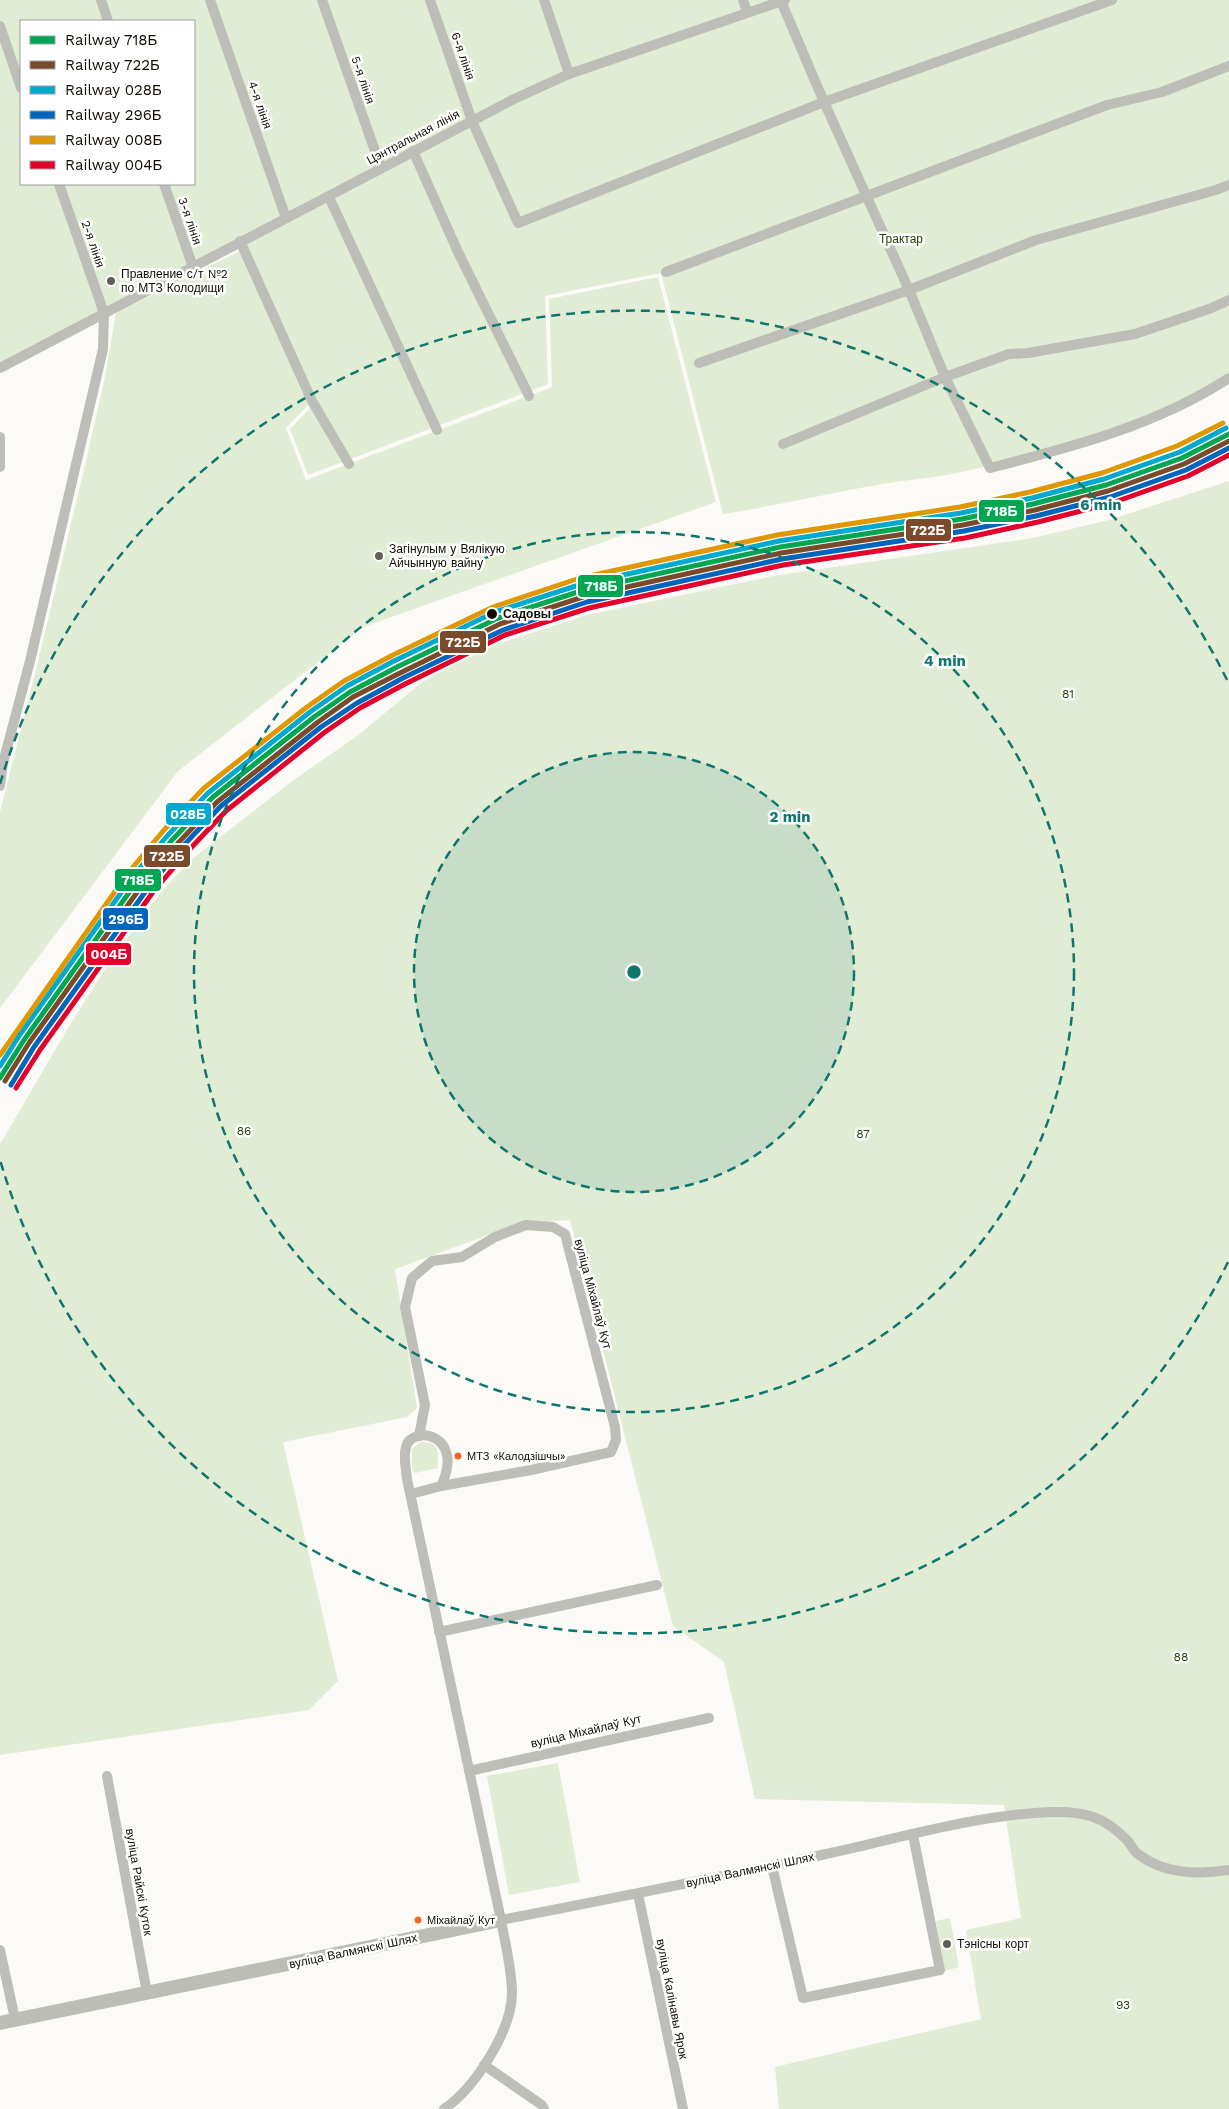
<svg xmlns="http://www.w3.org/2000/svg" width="1229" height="2109" font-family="'Work Sans',sans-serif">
	<rect width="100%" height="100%" fill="#fbfaf6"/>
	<g fill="#e1ecd5" fill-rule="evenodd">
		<path d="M0 0H1229V374C1150 425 1038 457 946 475 925 479 903 480 882 484 829 493 776 506 723 514L661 273 545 296 548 384 308 475 290 429 316 402 242 236 0 364ZM21 21H194V184H21Z"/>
		<path d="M244 249 312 401 286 428 306 480 552 387 549 299 658 277 716 502 363 627 178 771 0 1008V812L36 670 82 478 104 382 116 313Z"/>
		<path d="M1229 481V2109H779L775 2067 981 2019 966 1930 1021 1918 1004 1805 755 1799 724 1662 673 1626 570 1220 521 1223 395 1269 417 1408 407 1417 283 1442 338 1681 309 1710 0 1755V1144L68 1028 109 963 149 907 188 862 295 779 357 736 421 683 476 651 587 615 773 576 1033 538 1109 520Z"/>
		<path d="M420 1442C440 1441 438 1452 438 1468L415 1473 412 1470V1449Z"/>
		<path d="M558 1763 580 1882 509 1895 487 1776Z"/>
		<path d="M950 1918 959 1967 945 1971 936 1921Z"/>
	</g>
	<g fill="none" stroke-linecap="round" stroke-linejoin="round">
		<g stroke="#bdbeb8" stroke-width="10">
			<path d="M101 0 108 21"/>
			<path d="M210 0 286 218"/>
			<path d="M322 0 381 168"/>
			<path d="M430 0 472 121 518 223 824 102 1112 0"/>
			<path d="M544 0 569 74"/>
			<path d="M743 0 747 12"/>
			<path d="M781 1 824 102 909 290 945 377 990 468C1072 447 1157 425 1229 378"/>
			<path d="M0 26 21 88"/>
			<path d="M413 151 458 252 529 396"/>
			<path d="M164 184 193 267"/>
			<path d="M329 197 437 430"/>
			<path d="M240 241 312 401 349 464"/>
			<path d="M666 272 1107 105 1162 92 1229 66"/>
			<path d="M699 363 909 290 1036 240 1216 190 1229 185"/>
			<path d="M0 368 514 99 569 74 785 0"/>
			<path d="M0 437V467"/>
			<path d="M783 444 945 377 1009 354 1028 353 1135 334 1209 309 1229 300"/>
			<path d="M0 786 3 763 30 661 103 349 104 313 59 184"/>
			<path d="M441 1486C466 1434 412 1424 406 1447 403 1457 406 1469 407 1479L501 1920C505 1943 512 1969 512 1993 512 2030 475 2088 444 2109"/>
			<path d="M411 1494 441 1486 531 1470 611 1452 616 1440 615 1427 565 1234 553 1227 526 1225 495 1237 462 1257 432 1261 412 1278 405 1307 425 1405 419 1436"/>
			<path d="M439 1632 657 1585"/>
			<path d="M469 1771 709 1718"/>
			<path d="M107 1776 147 1993"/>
			<path d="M772 1866 803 1998 940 1970 913 1835"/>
			<path d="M638 1894 683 2109"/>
			<path d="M501 1920C609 1899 718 1878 826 1854 900 1838 975 1815 1051 1812 1083 1811 1103 1816 1126 1839 1131 1844 1133 1851 1138 1854 1164 1874 1198 1875 1229 1870"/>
			<path d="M0 1950 15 2019"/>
			<path d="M484 2065 542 2105 544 2109"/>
		</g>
		<path stroke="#bcbeb6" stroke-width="14" d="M0 2023 501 1920"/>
		<g stroke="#fff" stroke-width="9">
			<path id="rail-1" d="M0 1078 24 1040 138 880 173 839 213 797 314 717 350 692 397 667 498 618 584 590 780 547 962 519 1033 504 1106 485 1182 458 1229 434"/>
		</g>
		<g stroke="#fff" stroke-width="9">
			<path id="rail-2" d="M5 1081 29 1043 143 884 178 843 217 802 318 722 353 697 400 673 500 624 586 596 781 553 963 525 1035 510 1108 491 1184 464 1229 441"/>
		</g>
		<g stroke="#fff" stroke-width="9">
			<path id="rail-3" d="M0 1066 19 1036 133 876 168 835 208 793 310 712 347 686 394 661 495 612 582 584 779 541 961 513 1032 498 1104 479 1180 452 1226 428"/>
		</g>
		<g stroke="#fff" stroke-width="9">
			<path id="rail-4" d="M11 1085 34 1047 148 888 182 847 221 806 321 727 357 703 403 678 503 630 587 602 782 559 964 531 1036 516 1110 497 1186 470 1229 448"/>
		</g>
		<g stroke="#fff" stroke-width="9">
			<path id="rail-5" d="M0 1055 128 873 164 830 204 788 307 707 344 681 391 656 493 607 580 578 777 535 960 507 1030 492 1102 473 1177 446 1223 423"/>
		</g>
		<g stroke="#fff" stroke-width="9">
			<path id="rail-6" d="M16 1088 40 1050 153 892 187 852 226 811 325 732 360 708 405 684 505 635 589 608 783 565 965 538 1038 522 1112 503 1188 476 1229 455"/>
		</g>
		<use href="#rail-1" stroke="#00a651" stroke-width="5"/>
		<use href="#rail-2" stroke="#7a4b2a" stroke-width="5"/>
		<use href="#rail-3" stroke="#00a9ce" stroke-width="5"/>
		<use href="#rail-4" stroke="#0065bd" stroke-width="5"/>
		<use href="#rail-5" stroke="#e09700" stroke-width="5"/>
		<use href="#rail-6" stroke="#e4002b" stroke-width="5"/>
	</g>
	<circle cx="634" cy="972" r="220" fill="#0f766e" fill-opacity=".12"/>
	<g fill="none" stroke="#0f766e" stroke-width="2.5" stroke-dasharray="9 6">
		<circle cx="634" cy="972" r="220"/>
		<circle cx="634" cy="972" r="440"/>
		<path d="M1228 1262A661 661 0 0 1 0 1160M0 784A661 661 0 0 1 1228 682"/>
	</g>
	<g fill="#625f57" stroke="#fff" stroke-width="2">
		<circle cx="111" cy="281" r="5"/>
		<circle cx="379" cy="556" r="5"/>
		<circle cx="947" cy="1944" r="5"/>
	</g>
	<circle fill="#100c02" stroke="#fff" stroke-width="2" cx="492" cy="614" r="6"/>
	<g fill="#f26522" stroke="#fff" stroke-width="2">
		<circle cx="458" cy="1456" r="4.5"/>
		<circle cx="418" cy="1920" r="4.5"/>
	</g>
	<g text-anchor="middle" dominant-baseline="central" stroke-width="5" stroke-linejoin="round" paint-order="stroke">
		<g font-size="11" fill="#100c02" stroke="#fff" text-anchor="start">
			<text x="467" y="1456">МТЗ «Калодзішчы»</text>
			<text x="427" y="1920">Міхайлаў Кут</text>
		</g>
		<g font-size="12" fill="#100c02" stroke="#fff">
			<text transform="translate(463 56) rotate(71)">6-я лінія</text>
			<text transform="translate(363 80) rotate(71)">5-я лінія</text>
			<text transform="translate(260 105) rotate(71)">4-я лінія</text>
			<text transform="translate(413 137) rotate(-28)">Цэнтральная лінія</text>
			<text transform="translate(190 221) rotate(71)">3-я лінія</text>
			<text transform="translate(93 244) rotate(71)">2-я лінія</text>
			<text transform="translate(593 1294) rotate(75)">вуліца Міхайлаў Кут</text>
			<text transform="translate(586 1731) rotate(-13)">вуліца Міхайлаў Кут</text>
			<text transform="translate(750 1870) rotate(-12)">вуліца Валмянскі Шлях</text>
			<text transform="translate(139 1882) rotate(80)">вуліца Райскі Куток</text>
			<text transform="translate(353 1951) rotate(-12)">вуліца Валмянскі Шлях</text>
			<text transform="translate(672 1999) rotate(79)">вуліца Калінавы Ярок</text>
		</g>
		<g font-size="12" fill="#253e06" stroke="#fff">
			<text x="901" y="239">Трактар</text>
			<text x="1068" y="694">81</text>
			<text x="244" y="1131">86</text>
			<text x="863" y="1134">87</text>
			<text x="1181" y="1657">88</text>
			<text x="1123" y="2005">93</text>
		</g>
		<g font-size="12" fill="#100c02" stroke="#fff" text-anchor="start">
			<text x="121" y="274">Правление с/т №2<tspan x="121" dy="14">по МТЗ Колодищи</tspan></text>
			<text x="389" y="549">Загінулым у Вялікую<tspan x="389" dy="14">Айчынную вайну</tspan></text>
			<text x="957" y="1944">Тэнісны корт</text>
		</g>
		<g font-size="12" font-weight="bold" fill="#100c02" stroke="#fff" text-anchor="start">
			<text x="503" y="614">Садовы</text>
		</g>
	</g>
	<circle cx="634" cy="972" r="8" fill="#0f766e" stroke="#fff" stroke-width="2.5"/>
	<g font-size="15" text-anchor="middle" font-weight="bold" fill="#0f766e" stroke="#fff" stroke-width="5" stroke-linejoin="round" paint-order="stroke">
		<text x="1101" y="510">6 min</text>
		<text x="945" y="666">4 min</text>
		<text x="790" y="822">2 min</text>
	</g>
	<g stroke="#fff" stroke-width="2">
		<rect x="978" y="499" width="47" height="24" rx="5" fill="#00a651"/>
		<rect x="905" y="518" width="47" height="24" rx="5" fill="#7a4b2a"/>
		<rect x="577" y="574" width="47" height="24" rx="5" fill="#00a651"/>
		<rect x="439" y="630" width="48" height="24" rx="5" fill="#7a4b2a"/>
		<rect x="165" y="802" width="47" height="24" rx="5" fill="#00a9ce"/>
		<rect x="143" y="844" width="48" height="24" rx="5" fill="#7a4b2a"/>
		<rect x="114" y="868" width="48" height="24" rx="5" fill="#00a651"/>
		<rect x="102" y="907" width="47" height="24" rx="5" fill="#0065bd"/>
		<rect x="85" y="942" width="47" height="24" rx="5" fill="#e4002b"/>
	</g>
	<g font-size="14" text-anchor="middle" font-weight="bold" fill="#fff">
		<text x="1001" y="516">718Б</text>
		<text x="928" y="535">722Б</text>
		<text x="601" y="591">718Б</text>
		<text x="463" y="647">722Б</text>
		<text x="188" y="819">028Б</text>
		<text x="167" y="861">722Б</text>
		<text x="138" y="885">718Б</text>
		<text x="126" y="924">296Б</text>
		<text x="109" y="959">004Б</text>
	</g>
	<rect x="20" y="20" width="175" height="165" fill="#ffffff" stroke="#9f9e9a"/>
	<rect x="30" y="36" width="25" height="8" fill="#00a651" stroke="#9f9e9a"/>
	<text x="65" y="45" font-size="15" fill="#100c02">Railway 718Б</text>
	<rect x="30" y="61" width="25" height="8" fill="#7a4b2a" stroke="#9f9e9a"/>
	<text x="65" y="70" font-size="15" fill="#100c02">Railway 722Б</text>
	<rect x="30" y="86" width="25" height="8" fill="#00a9ce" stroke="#9f9e9a"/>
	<text x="65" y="95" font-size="15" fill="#100c02">Railway 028Б</text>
	<rect x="30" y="111" width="25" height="8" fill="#0065bd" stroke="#9f9e9a"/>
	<text x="65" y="120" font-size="15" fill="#100c02">Railway 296Б</text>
	<rect x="30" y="136" width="25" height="8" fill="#e09700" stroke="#9f9e9a"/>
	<text x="65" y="145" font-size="15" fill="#100c02">Railway 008Б</text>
	<rect x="30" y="161" width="25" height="8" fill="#e4002b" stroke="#9f9e9a"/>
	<text x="65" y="170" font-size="15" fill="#100c02">Railway 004Б</text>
</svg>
